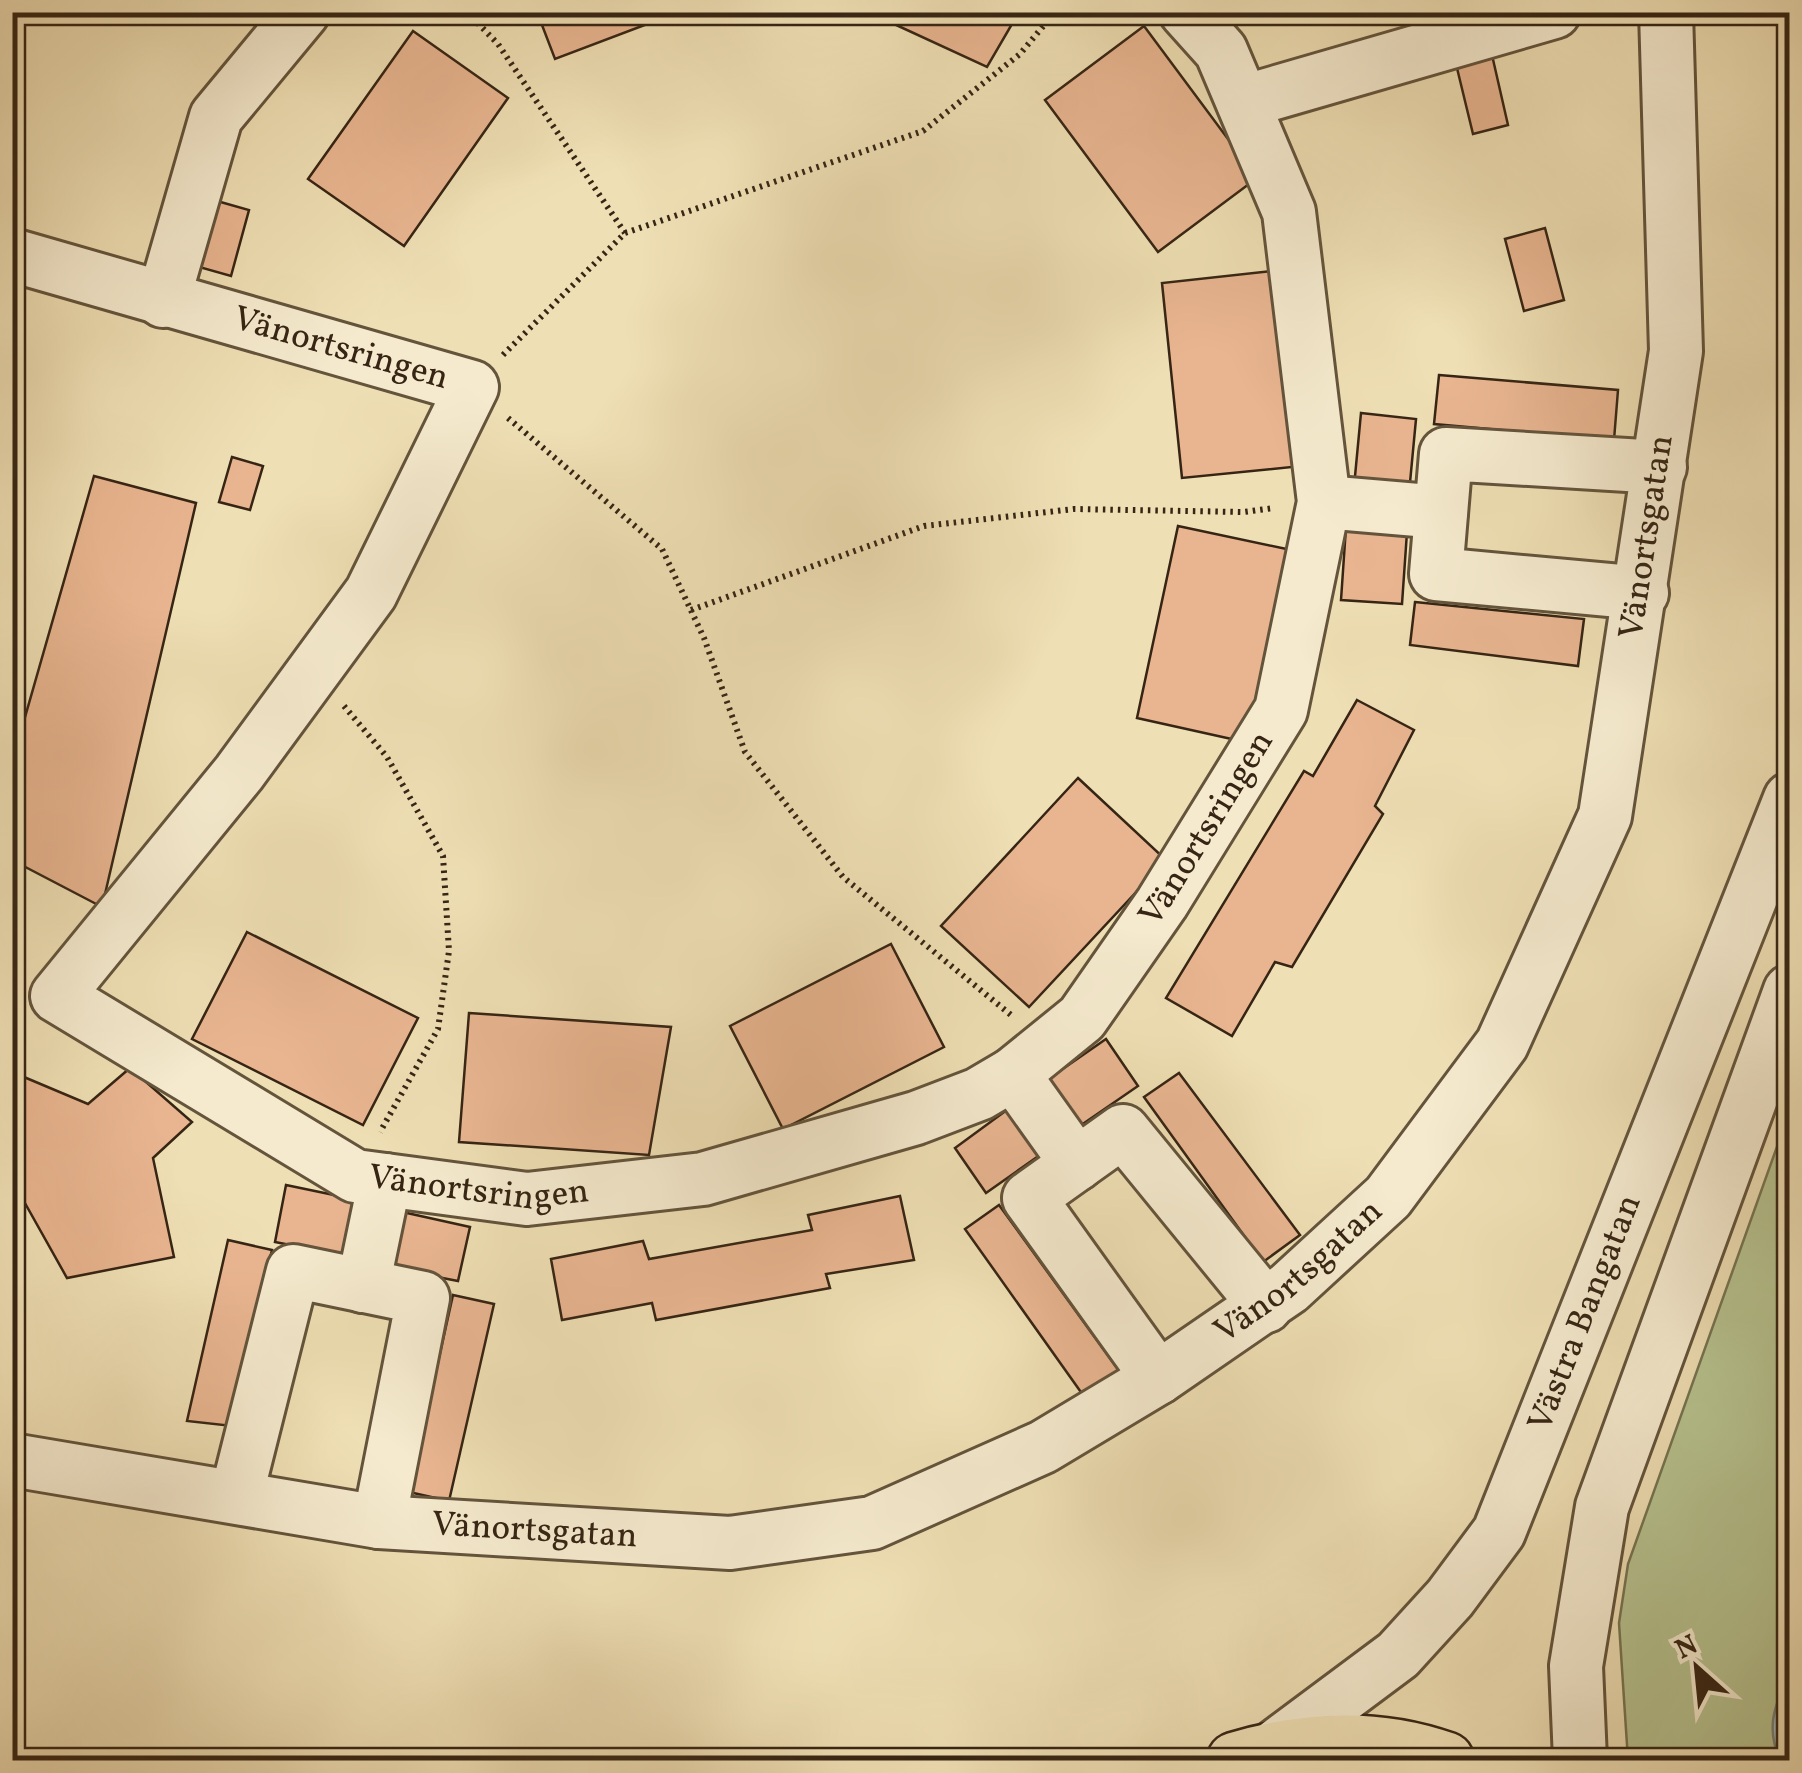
<svg xmlns="http://www.w3.org/2000/svg" width="1802" height="1773" font-family="Vollkorn,serif">
	<rect width="100%" height="100%" fill="#efdfb4"/>
	<filter id="stains"><feTurbulence type="fractalNoise" baseFrequency=".002" numOctaves="4"/><feColorMatrix values="0 0 0 0 .2 0 0 0 0 .09 0 0 0 0 .02 0 0 0 .5 -.17"/></filter>
	<radialGradient id="worn" r=".72"><stop offset=".6" stop-color="#630" stop-opacity="0"/><stop offset="1" stop-color="#630" stop-opacity=".3"/></radialGradient>
	<path fill="#b6c28f" stroke="#767452" stroke-width="2.5" d="M1789 1113V1760H1628L1619 1623 1628 1564Z"/>
	<path fill="#9fbab8" stroke="#757e76" stroke-width="2.5" d="M1789 1680V1760H1780C1767 1731 1772 1706 1789 1680Z"/>
	<g fill="#e8b590" stroke="#362514" stroke-width="2.5">
		<path d="M537 12H679L555 59Z"/>
		<path d="M868 12H1019L987 67Z"/>
		<path d="M1144 26 1257 178 1158 252 1045 100Z"/>
		<path d="M413 31 508 98 404 246 308 179Z"/>
		<path d="M1492 55 1508 125 1473 134 1456 64Z"/>
		<path d="M217 201 249 210 231 276 199 267Z"/>
		<path d="M1545 228 1564 300 1524 311 1505 239Z"/>
		<path d="M1281 270 1302 466 1182 478 1162 283Z"/>
		<path d="M1439 375 1618 390 1614 440 1434 424Z"/>
		<path d="M1361 413 1416 419 1409 493 1354 487Z"/>
		<path d="M232 457 263 466 250 510 219 502Z"/>
		<path d="M94 476 196 503 102 907 12 860V737L19 738Z"/>
		<path d="M1178 526 1296 551 1254 744 1137 718Z"/>
		<path d="M1346 527 1407 532 1402 604 1341 600Z"/>
		<path d="M1415 602 1584 619 1578 666 1410 645Z"/>
		<path d="M1357 700 1414 730 1375 806 1383 814 1292 967 1275 962 1232 1036 1166 998 1304 771 1313 776Z"/>
		<path d="M1078 778 1166 860 1029 1007 941 926Z"/>
		<path d="M247 932 418 1018 363 1125 192 1039Z"/>
		<path d="M891 944 944 1047 783 1129 730 1026Z"/>
		<path d="M469 1013 671 1027 649 1155 459 1142Z"/>
		<path d="M1106 1039 1138 1086 1074 1130 1041 1084Z"/>
		<path d="M130 1068 192 1122 153 1158 174 1257 67 1278 12 1180V1072L88 1104Z"/>
		<path d="M1179 1073 1300 1235 1263 1262 1144 1097Z"/>
		<path d="M1015 1104 1047 1150 986 1193 955 1148Z"/>
		<path d="M286 1185 358 1200 346 1256 275 1242Z"/>
		<path d="M900 1196 914 1260 826 1274 830 1288 656 1320 652 1303 562 1320 551 1259 643 1241 649 1259 812 1230 808 1215Z"/>
		<path d="M999 1205 1120 1372 1083 1395 965 1229Z"/>
		<path d="M398 1211 470 1227 458 1281 386 1267Z"/>
		<path d="M228 1240 272 1250 232 1426 187 1421Z"/>
		<path d="M453 1295 494 1304 449 1501 409 1492Z"/>
	</g>
	<g fill="none" stroke-linecap="round" stroke-linejoin="round">
		<g stroke="#64543c" stroke-width="58">
			<g id="minor">
				<path d="M1243 102 1554 12"/>
				<path id="s1" d="M12 255 472 387 371 593 239 773 57 996 355 1176 527 1199 703 1179 916 1118 979 1094 1013 1074 1082 1018 1162 903 1281 710 1324 502 1289 212 1221 51 1186 12"/>
				<path d="M163 301 216 117 303 12"/>
				<path d="M1324 502 1441 512"/>
				<path d="M1642 593 1436 574 1446 454 1660 467"/>
				<path d="M1013 1074 1077 1164"/>
				<path d="M363 1286 385 1180"/>
				<path d="M1158 1378 1029 1198 1123 1131 1266 1306"/>
				<path id="s2" d="M12 1460 379 1522 730 1543 872 1523 1043 1447 1158 1378 1289 1288 1388 1197 1502 1044 1605 816 1676 351 1666 12"/>
				<path d="M236 1497 293 1271 423 1298 379 1522"/>
				<path id="s3" d="M1272 1749 1398 1655 1450 1598 1499 1532 1790 799"/>
				<path d="M1580 1760 1576 1666 1602 1507 1790 991"/>
			</g>
		</g>
		<g stroke="#362514" stroke-width="60">
			<path id="major" d="M1235 1760C1306 1739 1376 1735 1446 1760"/>
		</g>
		<g stroke="#362514" stroke-width="6" stroke-dasharray="2.5 5" stroke-linecap="butt">
			<path d="M467 12 498 44 625 233"/>
			<path d="M503 355 625 233 923 131 1020 54 1055 12"/>
			<path d="M508 418 662 549 704 638 745 752 843 877 1011 1015"/>
			<path d="M691 610 924 526 1074 509 1244 512 1274 508"/>
			<path d="M12 631 14 623"/>
			<path d="M344 706 387 757 443 856 449 951 438 1029 380 1132"/>
		</g>
		<use href="#minor" stroke="#f5eace" stroke-width="52"/>
		<use href="#major" stroke="#efdfb4" stroke-width="55"/>
	</g>
	<g text-anchor="middle" dominant-baseline="central" stroke-width="10" stroke-linejoin="round" paint-order="stroke">
		<g font-size="35" fill="#362514" stroke="#f5eace">
			<text stroke="none"><textPath href="#s1" startOffset="342">Vänortsringen</textPath></text>
			<text stroke="none"><textPath href="#s2" startOffset="2205">Vänortsgatan</textPath></text>
			<text stroke="none"><textPath href="#s1" startOffset="2562">Vänortsringen</textPath></text>
			<text stroke="none"><textPath href="#s1" startOffset="1692">Vänortsringen</textPath></text>
			<text stroke="none"><textPath href="#s2" startOffset="1365">Vänortsgatan</textPath></text>
			<text stroke="none"><textPath href="#s3" startOffset="552">Västra Bangatan</textPath></text>
			<text stroke="none"><textPath href="#s2" startOffset="528">Vänortsgatan</textPath></text>
		</g>
	</g>
	<rect width="1802" height="1773" fill="none" stroke="#efdfb4" stroke-width="50"/>
	<rect x="15" y="15" width="1772" height="1743" fill="none" stroke="#362514" stroke-width="5"/>
	<rect x="25" y="25" width="1752" height="1723" fill="none" stroke="#362514" stroke-width="2.5"/>
	<g transform="translate(1697 1668) rotate(333)" stroke="#f5eace" stroke-width="8" paint-order="stroke">
	<path d="M0-8L18 38L0 25L-18 38Z" fill="#362514"/>
	<text y="-15" font-size="28" font-weight="bold" text-anchor="middle" fill="#362514">N</text>
	</g>
	<rect width="100%" height="100%" filter="url(#stains)"/>
	<rect width="100%" height="100%" fill="url(#worn)"/>
</svg>
